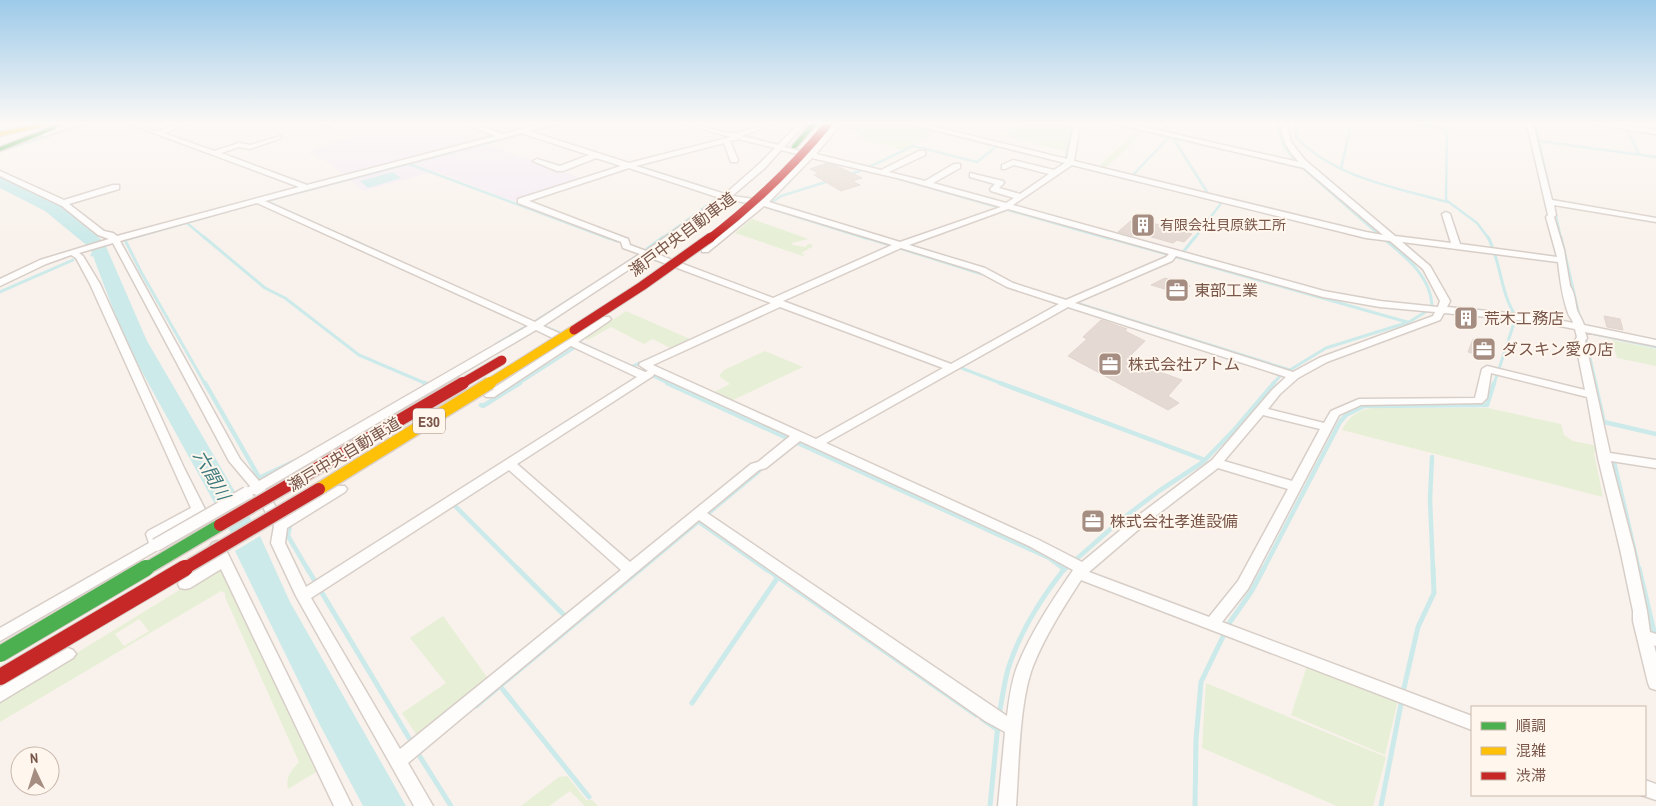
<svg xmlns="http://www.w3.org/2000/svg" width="1656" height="806" font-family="'Archivo Narrow','Noto Sans JP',sans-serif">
	<rect width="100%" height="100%" fill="#f9f2ec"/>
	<path fill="#f4eaf4" d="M409 124H465L505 138 486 144 583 179 514 201 435 171 364 191 328 162 308 152 346 139Z"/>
	<g fill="#e7efd6" fill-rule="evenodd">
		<path d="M843 124H905L937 132 903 150 856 137 862 133 840 129Z"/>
		<path d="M1018 124H1071L1065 151 1001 135Z"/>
		<path d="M1138 130 1143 132 1105 169 1097 168Z"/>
		<path d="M752 219 808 239 792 243 793 245 806 247 808 244H812V247L801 253 805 255 803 256 735 233Z"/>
		<path d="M626 311 690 339 670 348 653 339 644 344 611 327 588 340 585 339Z"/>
		<path d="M1612 340 1656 349V366L1617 358Z"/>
		<path d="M765 351 803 367 733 400H729L714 392 730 384 719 376 724 370Z"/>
		<path d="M1372 408H1488L1561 424 1564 435 1573 441 1598 446 1594 454 1603 497 1342 430C1348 417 1358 410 1372 408Z"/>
		<path d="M221 568 316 772 288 789C285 777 292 770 299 762L225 597V593L221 591 0 722V700L212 570ZM139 619 149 631 124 646 115 634Z"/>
		<path d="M443 616 489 680 418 737 402 713 446 683 410 638Z"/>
		<path d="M1307 666 1398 700 1385 755 1291 715Z"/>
		<path d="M1206 683 1386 757 1373 806H1337L1202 748Z"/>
		<path d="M567 776 586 800H592L598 806H585L570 791 549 806H521L559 777Z"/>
	</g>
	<g fill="#cceaea">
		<path d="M393 172 401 178 368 188 360 181Z"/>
		<path d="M260 536 290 602 406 806H363L321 727 235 551Z"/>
	</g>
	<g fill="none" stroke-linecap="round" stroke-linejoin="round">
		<g stroke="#cceaea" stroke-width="2.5">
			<path d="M126 124 225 159"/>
			<path d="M320 124 332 129"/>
			<path d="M908 124 1085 168"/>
			<path d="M1113 124 1303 168"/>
			<path d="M1278 124 1283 145 1296 162 1384 239"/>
			<path d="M1296 124V137C1333 177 1397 188 1447 202"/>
			<path d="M1414 124 1447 129"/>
			<path d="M1447 124 1446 200 1477 223 1489 239"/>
			<path d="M1535 124 1553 205"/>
			<path d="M1624 124 1639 154"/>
			<path d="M325 126 332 124"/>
			<path d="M177 127 186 124"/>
			<path d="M756 130 774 124"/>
			<path d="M936 130 944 124"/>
			<path d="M530 132 559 124"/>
			<path d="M743 135 779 145"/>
			<path d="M1163 136 1167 124"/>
			<path d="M1173 138 1209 195"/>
			<path d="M1539 141 1656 157"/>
			<path d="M0 151 86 124"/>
			<path d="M409 164 610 239"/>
			<path d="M632 164 722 193"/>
			<path d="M1065 164 1072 124"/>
			<path d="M865 169 913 146 977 162 997 146"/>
			<path d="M1341 169 1351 124"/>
			<path d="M850 174 860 171"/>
			<path d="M1132 176 1169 137"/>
			<path d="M899 179 1110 239"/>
			<path d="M266 201 349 239"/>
			<path d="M267 201 522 134"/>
			<path d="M771 203 781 196 829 181"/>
			<path d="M766 207 868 239"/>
			<path d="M1555 211 1561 239"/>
			<path d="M187 223 206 239"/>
			<path d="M952 229 1008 209"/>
			<path d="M129 239 246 206"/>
			<path d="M661 239 719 197"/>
			<path d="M1194 239 1222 202"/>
		</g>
		<g stroke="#cceaea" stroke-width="3">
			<path d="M204 237 265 288 285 298 359 355 427 384"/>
			<path d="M346 237 383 254"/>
			<path d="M607 237 617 241"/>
			<path d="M864 237 982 274"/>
			<path d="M1106 237 1407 322"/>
			<path d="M1382 237C1404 256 1430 274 1432 305"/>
			<path d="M1488 237C1501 262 1500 291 1515 315"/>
			<path d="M1561 237 1579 315"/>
			<path d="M125 240 141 272 205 384"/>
			<path d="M120 241 133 237"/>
			<path d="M98 247 109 244"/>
			<path d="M644 251 663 237"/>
			<path d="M1184 251 1195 237"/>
			<path d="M92 255 101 253"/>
			<path d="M599 281 640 254"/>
			<path d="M0 292 73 260"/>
			<path d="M1070 301 1290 370"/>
			<path d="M536 321 591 286"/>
			<path d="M543 326 560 333"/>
			<path d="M1594 334 1656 347"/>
			<path d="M1586 340 1596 384"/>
			<path d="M581 343 670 384"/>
			<path d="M496 344 527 326"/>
			<path d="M633 366 654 357"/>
			<path d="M956 366 1003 384"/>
			<path d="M518 384 574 348"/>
			<path d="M1273 384 1280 376 1326 348 1409 322 1427 311"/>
			<path d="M1494 384 1515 320"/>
		</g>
		<g stroke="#cceaea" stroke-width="4.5">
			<path d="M205 383 260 479"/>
			<path d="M424 383 430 385"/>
			<path d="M667 383 1049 558 1064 569"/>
			<path d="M1000 383 1205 460"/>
			<path d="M1595 383 1604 423"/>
			<path d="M481 405 483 406 520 383"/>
			<path d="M1604 422 1656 434"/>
			<path d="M1432 457 1430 499 1433 570"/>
			<path d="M1614 462 1639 570"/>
			<path d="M259 478 293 462"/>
			<path d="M454 505 519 570"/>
			<path d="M699 522 767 570"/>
			<path d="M290 525 288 536 308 570"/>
			<path d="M640 570 759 471"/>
			<path d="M1064 570 1122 519 1159 491 1203 462 1235 429 1274 383"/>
			<path d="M1263 570 1340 422 1346 415 1364 406 1487 405 1494 383"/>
		</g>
		<g stroke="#cceaea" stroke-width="5">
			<path d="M307 568 412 743"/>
			<path d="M517 568 567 618"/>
			<path d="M765 568 976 715"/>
			<path d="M1639 568 1656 640"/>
			<path d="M500 686 589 797"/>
			<path d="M1404 688 1418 627 1434 593 1433 568"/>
			<path d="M692 703 778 577"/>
			<path d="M476 706 642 568"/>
			<path d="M999 715C1002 700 1004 684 1008 669 1019 634 1042 597 1065 568"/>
			<path d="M982 719 998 730"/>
			<path d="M417 752 451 806"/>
			<path d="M990 806 998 724"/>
			<path d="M1195 806 1196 740 1201 682 1230 622 1251 592 1264 568"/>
			<path d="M1381 806 1401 704"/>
		</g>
		<path fill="#cceaea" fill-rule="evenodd" d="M0 177 57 203 104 242 147 341 255 526 251 533 241 536 231 533 227 526 125 341 90 248 45 211 0 188Z"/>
	</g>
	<g fill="#e5dad3" stroke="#e2d4ce">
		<path d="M827 163 837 166 862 178 852 181 860 185 841 191 814 175 819 173 810 169Z"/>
		<path d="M1134 218 1192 234 1184 242 1177 240 1173 243 1137 233 1134 236 1118 232Z"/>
		<path d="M1165 278 1190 286 1182 294 1151 285Z"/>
		<path d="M1604 316 1620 319 1623 330 1607 327Z"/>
		<path d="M1101 320 1127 329 1125 331 1145 341 1130 356 1159 368 1157 371 1182 380 1168 396 1179 403 1168 410 1068 356 1087 339 1083 337Z"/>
		<path d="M1473 339 1492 345 1488 358 1468 352Z"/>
	</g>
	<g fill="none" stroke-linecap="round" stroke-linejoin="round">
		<path stroke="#d9cbc3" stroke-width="11" stroke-dasharray="11 5.5" stroke-linecap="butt" d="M54 128 62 124"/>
		<g stroke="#d8cec8" stroke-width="3">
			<g id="street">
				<path d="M70 124H81L44 136 41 134Z"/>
				<path d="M130 124C140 124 150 131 157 131 165 130 174 124 185 124L164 133 214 151 239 143 250 145 281 136V138L250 149 239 147 221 153 307 185 495 136 465 124H475L503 134 541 124H552L529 131 629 163 731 137 685 124C700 124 725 135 735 133 749 131 759 124 773 124L741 136 778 145 798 124H805L784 147 809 153 834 124H841L816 154 881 170 919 151H925V155L889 172 925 181 954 164H960V168L933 183 1006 203 1014 198 991 191 990 189 995 184 970 177V173L1003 181 1004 183 999 188 1020 194 1049 174 1014 165 1005 169H1002V165L1013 160 1054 170 1065 163 911 124H923L1067 159 1074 124H1080L1074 161 1366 232 1383 235 1304 168 1118 124H1130L1299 162C1288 151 1282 140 1281 124H1287L1291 142 1305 160 1395 236 1451 243 1442 214 1446 212 1450 214 1460 244 1557 257 1546 217 1548 215 1527 124H1533L1552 200 1656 218V222L1554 205 1556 215 1554 217 1564 250 1570 286C1575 293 1575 302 1577 310 1579 315 1582 319 1584 325L1656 340V346L1585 332 1587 338 1585 341 1610 453 1656 460V468L1611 461 1634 549 1647 611 1650 632 1656 634V646L1654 645 1656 653V690L1650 688 1648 683 1633 621V611L1620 549 1598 458 1587 397 1491 373 1487 398 1482 403 1361 405 1339 415 1248 589 1222 622 1472 716V730L1081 580C1063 608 1045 636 1033 666 1019 703 1019 766 1016 806H998L1005 732 985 721 699 520 408 763 433 806H414L296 596 271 543 274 526 255 494H247L245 491 250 486 229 461 113 243 79 253 83 256 100 284 184 468 213 525 211 528H201L196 517 160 536 163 545 161 548 0 641V628L149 543 146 534 148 531 191 508 90 284 76 258 71 255 46 264 0 286V279L40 260 109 239 98 235 62 206 0 176V171L64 200 113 185H119V189L69 204 104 231 113 233 117 236 299 187ZM521 133 589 155 560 166 537 159 533 161 557 171H563L596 158 621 166 518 199V203L621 242 623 248 640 254 535 322 265 201ZM739 139 775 148 759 164 725 194 636 166 724 143 731 162H737L738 160 730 141ZM781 150 806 156 761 200 732 196 765 168ZM812 158 901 179 1001 207 900 242 769 202ZM1072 165 1366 238 1390 241 1423 269 1440 301 1438 307 1380 301 1324 291 1013 205ZM629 168 720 198 646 251 630 245 628 239 529 201ZM728 200 757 204 702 248V252H708L764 206 892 245 773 298 654 253ZM257 203 528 326 259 481 240 459 120 241ZM1008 209 1169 254 1166 257 1066 300 1013 283 985 268 909 245ZM1402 242 1558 262C1560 278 1562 297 1568 313 1569 317 1572 318 1573 323L1539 316 1447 307 1450 301 1430 266ZM901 248 979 272 1007 287 1059 304 951 364 783 301ZM1176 256 1323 297 1380 307 1435 312 1433 316 1319 358 1293 372 1075 303 1172 261ZM648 257 771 303 640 363 639 365 648 371 645 372 578 342 609 321 611 319 609 317H603L570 338 543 326ZM780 307 943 368 816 439 653 365ZM1068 307 1286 377 1272 390 1212 460 1135 518 1082 562 1039 540 826 443ZM1444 313 1539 322 1575 329 1577 337 1575 340 1585 390 1487 366 1482 369 1475 398 1359 399 1331 411 1324 423 1268 409 1280 394 1298 378 1327 362 1440 320ZM536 330 563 343 486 393 484 395 486 397H494L571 346 637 377 306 587 285 543 287 528 345 492 347 489 345 486H337L283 519 265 489ZM654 374 790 436 758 462 751 464 630 562 517 464 653 376ZM1263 415 1320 429 1292 481 1224 461ZM800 441 1029 546 1073 570C1052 601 1031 632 1017 667 1011 683 1009 700 1007 716L707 513 759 470 766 468ZM1218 468 1288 489 1238 581 1209 617 1089 572 1145 524ZM509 470 621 570 400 749 311 598Z"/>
				<path d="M1592 124H1611L1656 130V134Z"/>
				<path d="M217 541 222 543 224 546 352 806H334L221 569 190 588 185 589 180 588 178 584 180 580 216 558 210 546 212 543Z"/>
				<path d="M68 648 73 650 76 654 73 658 0 702V687Z"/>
				<path d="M1645 780 1656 784V800L1641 795H1645Z"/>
			</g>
		</g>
		<g stroke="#d8cdc8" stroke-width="3">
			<g id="fast">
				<path d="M810 124H817L796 148H792V146Z"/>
				<path d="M54 126 56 127V129L0 151V147Z"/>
			</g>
		</g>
		<g stroke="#d8cdc8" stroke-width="3">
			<path id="slow" d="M41 124H55L0 136V132Z"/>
		</g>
		<use href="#street" fill="#fefdfc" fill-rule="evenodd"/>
		<use href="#fast" fill="#4caf50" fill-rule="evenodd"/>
		<use href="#slow" fill="#ffc107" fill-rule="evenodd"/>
		<g stroke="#d8cec8" stroke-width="15" stroke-linecap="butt">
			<path id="street-bridge" d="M156 545 247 493"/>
		</g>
		<g stroke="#dacfc9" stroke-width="15" stroke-linecap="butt">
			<path id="fast-bridge-far1" d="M144 570 220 525"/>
		</g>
		<g stroke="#dacfc9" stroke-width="18" stroke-linecap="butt">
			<path id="fast-bridge" d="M0 654 146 568"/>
		</g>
		<g stroke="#dacfc9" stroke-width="11" stroke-linecap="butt">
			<path id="slow-bridge-far1" d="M488 384 574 330"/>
		</g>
		<g stroke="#dacfc9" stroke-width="15" stroke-linecap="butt">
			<path id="slow-bridge" d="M319 489 490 383"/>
		</g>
		<g stroke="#dacfc9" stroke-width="9" stroke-linecap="butt">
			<path id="jam-bridge-far3" d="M709 239C753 205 793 167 828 124"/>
		</g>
		<g stroke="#dacfc9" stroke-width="11" stroke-linecap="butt">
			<g id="jam-bridge-far2">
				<path d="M574 330 642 286 711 237"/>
				<path d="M461 384 502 360"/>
			</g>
		</g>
		<g stroke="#dacfc9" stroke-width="15" stroke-linecap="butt">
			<g id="jam-bridge-far1">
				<path d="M220 525 463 383"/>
				<path d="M182 570 319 489"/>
			</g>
		</g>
		<g stroke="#dacfc9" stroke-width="18" stroke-linecap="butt">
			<path id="jam-bridge" d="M0 677 185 568"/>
		</g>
		<use href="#street-bridge" stroke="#fefdfc" stroke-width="12"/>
		<use href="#fast-bridge-far1" stroke="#4caf50" stroke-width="12"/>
		<use href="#fast-bridge" stroke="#4caf50" stroke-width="16"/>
		<use href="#slow-bridge-far1" stroke="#ffc107" stroke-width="9"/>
		<use href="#slow-bridge" stroke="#ffc107" stroke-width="12"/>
		<use href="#jam-bridge-far3" stroke="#c62828" stroke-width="8"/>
		<use href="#jam-bridge-far2" stroke="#c62828" stroke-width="9"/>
		<use href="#jam-bridge-far1" stroke="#c62828" stroke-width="12"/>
		<use href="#jam-bridge" stroke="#c62828" stroke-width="16"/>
	</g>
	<linearGradient id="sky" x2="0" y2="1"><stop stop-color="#9dcae9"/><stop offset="0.52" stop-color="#fcf9f6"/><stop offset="1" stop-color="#fcf9f6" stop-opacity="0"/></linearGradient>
	<rect width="1656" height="237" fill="url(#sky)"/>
	<defs>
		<g id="building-square" transform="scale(1.25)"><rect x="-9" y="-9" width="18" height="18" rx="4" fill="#a68d82" stroke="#fff7ee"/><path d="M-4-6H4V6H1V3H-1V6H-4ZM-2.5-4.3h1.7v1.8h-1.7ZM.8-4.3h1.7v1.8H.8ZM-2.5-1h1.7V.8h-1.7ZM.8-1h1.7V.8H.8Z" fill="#fff"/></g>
		<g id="office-square" transform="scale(1.25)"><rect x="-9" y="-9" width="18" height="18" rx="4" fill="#a68d82" stroke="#fff7ee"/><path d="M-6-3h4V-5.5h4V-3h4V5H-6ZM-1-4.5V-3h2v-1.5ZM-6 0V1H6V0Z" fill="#fff"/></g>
	</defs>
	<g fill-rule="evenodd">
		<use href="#building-square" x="1143" y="225"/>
		<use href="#office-square" x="1177" y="290"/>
		<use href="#building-square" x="1466" y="318"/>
		<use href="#office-square" x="1484" y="349"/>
		<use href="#office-square" x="1110" y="364"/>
		<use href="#office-square" x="1093" y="521"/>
	</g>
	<g text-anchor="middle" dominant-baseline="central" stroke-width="4" stroke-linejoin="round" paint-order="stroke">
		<g font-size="14" fill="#795649" stroke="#fff7ee" text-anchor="start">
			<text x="1160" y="225">有限会社貝原鉄工所</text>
		</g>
		<rect fill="#fff7ee" stroke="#a1867a" stroke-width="1" x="413" y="408.5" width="32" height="25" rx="4"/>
		<g font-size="15" font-weight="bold" fill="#795649">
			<text x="429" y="421">E30</text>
		</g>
		<g font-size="16" fill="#795649" stroke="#fff7ee">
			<text transform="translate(682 234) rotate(-37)">瀬戸中央自動車道</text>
			<text transform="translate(344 454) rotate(-31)">瀬戸中央自動車道</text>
		</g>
		<g font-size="16" fill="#795649" stroke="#fff7ee" text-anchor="start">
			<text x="1194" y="290">東部工業</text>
			<text x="1484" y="318">荒木工務店</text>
			<text x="1502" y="349">ダスキン愛の店</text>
			<text x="1128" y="364">株式会社アトム</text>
			<text x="1110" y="521">株式会社孝進設備</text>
		</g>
		<g font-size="18" font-style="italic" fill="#3c7a7e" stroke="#fff7ee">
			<text transform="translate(212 475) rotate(60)">六間川</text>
		</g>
	</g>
	<rect x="1471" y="706" width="175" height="90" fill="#fff7ee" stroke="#c9b7ac"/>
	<rect x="1481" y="722" width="25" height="8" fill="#4caf50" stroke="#c9b7ac"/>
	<text x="1516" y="731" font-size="15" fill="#795649">順調</text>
	<rect x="1481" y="747" width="25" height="8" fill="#ffc107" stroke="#c9b7ac"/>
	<text x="1516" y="756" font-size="15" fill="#795649">混雑</text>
	<rect x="1481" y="772" width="25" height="8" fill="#c62828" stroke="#c9b7ac"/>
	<text x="1516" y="781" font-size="15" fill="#795649">渋滞</text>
	<g transform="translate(35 771) rotate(356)"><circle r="24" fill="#fff7ee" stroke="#c9b7ac"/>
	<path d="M0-4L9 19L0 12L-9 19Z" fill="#a68d82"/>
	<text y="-8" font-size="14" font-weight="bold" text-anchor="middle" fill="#795649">N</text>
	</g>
</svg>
